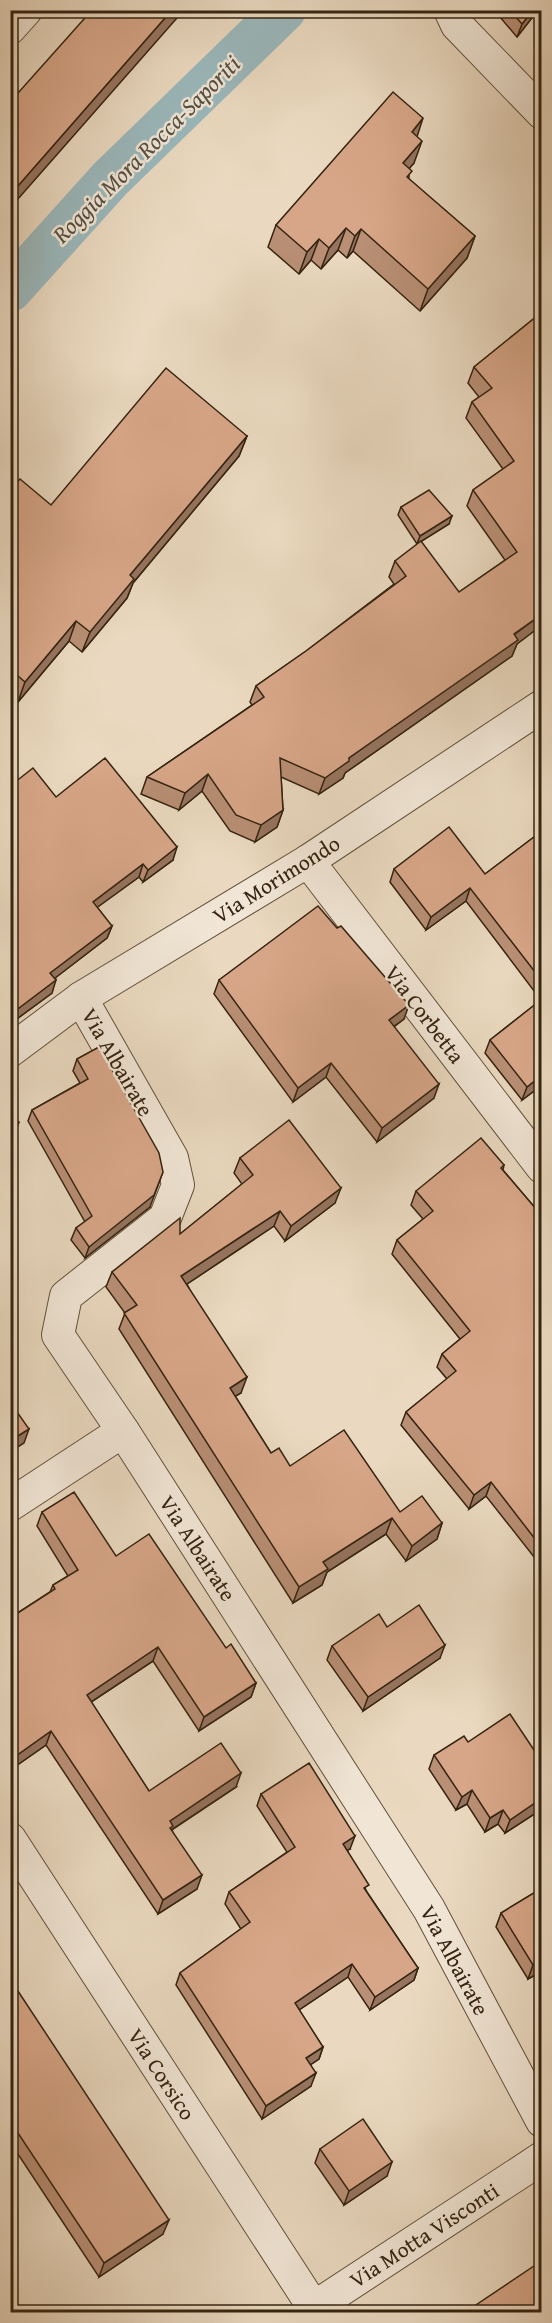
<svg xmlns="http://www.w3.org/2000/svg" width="552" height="2323" font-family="'Gentium Book Plus',serif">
	<rect width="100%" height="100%" fill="#ead9c0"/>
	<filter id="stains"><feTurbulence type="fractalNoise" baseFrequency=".00333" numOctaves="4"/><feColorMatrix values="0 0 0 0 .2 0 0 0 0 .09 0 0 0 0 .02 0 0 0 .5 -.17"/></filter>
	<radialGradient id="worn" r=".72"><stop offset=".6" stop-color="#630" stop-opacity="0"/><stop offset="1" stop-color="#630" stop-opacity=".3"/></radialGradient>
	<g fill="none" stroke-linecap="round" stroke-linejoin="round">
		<path stroke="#9bb8bc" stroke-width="44" d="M10 290 110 179 284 10"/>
		<g stroke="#62513c" stroke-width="34">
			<g id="street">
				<path d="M450 10 457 25 542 113"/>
				<path d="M10 28 26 10"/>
				<path d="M308 861 542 1167"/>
				<path d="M81 998 172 1158 178 1185 165 1218 66 1296 58 1335 123 1431 429 1909 542 2121"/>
				<path d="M10 1051 81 998 308 861 542 706"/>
				<path d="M10 1505 123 1431"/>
				<path d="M10 1839 314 2308"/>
				<path d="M307 2312 542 2158"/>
			</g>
		</g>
		<use href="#street" stroke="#f1e6d6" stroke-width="32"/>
	</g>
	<g fill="#b98f75" stroke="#352410" stroke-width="1.5">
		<path d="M494 10H538L517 37Z"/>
		<path d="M417 136 414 163 409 168V179L475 236 467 258 420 311 353 251 347 258 338 250 321 269 311 260 299 274 268 247 276 225Z"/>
		<path d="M542 312V625L517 644 512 656 345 773 343 778 319 794 281 777 283 810 277 827 255 842 230 831 202 791 179 810 141 794 147 777 252 705 250 702 256 686 306 651 394 584 389 577 395 561 459 592 505 560 467 506 473 490 503 469 466 418 472 402 479 397 468 383 474 367Z"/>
		<path d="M247 436 239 456 133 583 127 598 82 652 69 641 18 702 10 696V490L51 505Z"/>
		<path d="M401 507 449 524 417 544 398 515Z"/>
		<path d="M10 786 56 797 173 860 143 882 139 877 97 907 112 926 107 938 55 978 52 993 10 1024Z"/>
		<path d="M542 831V1085L522 1100 485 1053 490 1040 541 1000 466 901 426 930 390 882 394 869 485 874Z"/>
		<path d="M219 980 404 1019 394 1027 434 1098 377 1142 326 1077 293 1102 214 994Z"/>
		<path d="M99 1047 150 1207 85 1258 71 1240 76 1228 85 1222 28 1121 32 1110 80 1083 73 1071 77 1059Z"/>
		<path d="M240 1158 335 1203 285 1241 274 1226 187 1284 241 1393 235 1396 271 1453 290 1466 400 1512 442 1523 437 1539 406 1561 386 1534 327 1572 322 1585 293 1603 119 1329 125 1313 106 1287 112 1272 180 1234 242 1184 234 1173Z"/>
		<path d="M504 1165 503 1170 542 1216V1567L486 1496 469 1509 401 1425 406 1412 447 1379 437 1367 442 1354 460 1339 392 1254 397 1240 423 1219 411 1205 416 1191Z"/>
		<path d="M42 1512 116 1556 226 1648 256 1683 251 1697 199 1731 153 1661 91 1702 149 1791 236 1787 172 1830 197 1889 158 1914 46 1745 10 1770V1618L50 1592 53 1585 68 1576 37 1526Z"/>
		<path d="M387 1627 440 1658 363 1711 327 1660 332 1646Z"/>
		<path d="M468 1742 542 1762V1809L505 1833 498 1824 485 1832 467 1804 456 1810 429 1769 434 1755Z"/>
		<path d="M261 1794 350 1849 347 1850 367 1892 418 1968 414 1980 370 2010 348 1977 299 2010 323 2047 319 2059 310 2065 311 2086 262 2119 176 1985 180 1973 241 1929 225 1904 229 1892 287 1852 257 1806Z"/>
		<path d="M542 1888V1971L528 1979 496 1927 501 1913Z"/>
		<path d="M10 1979 163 2234 99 2277 10 2142Z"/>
		<path d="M320 2149 387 2176 344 2205 315 2163Z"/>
	</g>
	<g fill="#96745f" stroke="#352410" stroke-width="1.5">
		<path d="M172 10H184L10 208V195Z"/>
		<path d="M533 10H538L517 37 522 24Z"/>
		<path d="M423 118 416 140 412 132Z"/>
		<path d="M422 141 414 163 395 185 403 163Z"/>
		<path d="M346 228 338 250 321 269 329 248Z"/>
		<path d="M361 229 353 251 347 258 355 236Z"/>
		<path d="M475 236 467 258 420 311 428 289Z"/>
		<path d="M319 239 311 260 299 274 307 252Z"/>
		<path d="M247 436 239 456 133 583 127 598 82 652 90 632 130 575Z"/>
		<path d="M452 516 449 524 417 544 420 536Z"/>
		<path d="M542 614V625L517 644 512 656 345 773 343 778 319 794 325 778 349 758Z"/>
		<path d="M76 621 69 641 18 702 25 682Z"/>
		<path d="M208 774 202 791 179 810 185 793Z"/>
		<path d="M283 810 277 827 255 842 261 825Z"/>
		<path d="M177 847 173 860 143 882 148 870Z"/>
		<path d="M143 864 139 877 88 914 93 902Z"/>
		<path d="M470 888 466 901 426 930 431 917Z"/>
		<path d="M112 926 107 938 46 985 50 973Z"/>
		<path d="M56 980 52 993 10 1024 11 1014Z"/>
		<path d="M409 1005 404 1019 383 1034 389 1020Z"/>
		<path d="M331 1063 326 1077 293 1102 298 1088Z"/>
		<path d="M542 1075V1085L522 1100 527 1087Z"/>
		<path d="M439 1084 434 1098 377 1142 382 1128Z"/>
		<path d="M19 1122 15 1134 10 1139V1133Z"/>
		<path d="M163 1172 150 1207 85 1258 89 1247Z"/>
		<path d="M341 1188 335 1203 285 1241 291 1226Z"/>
		<path d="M280 1211 274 1226 175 1292 181 1276Z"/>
		<path d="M247 1377 241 1393 224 1403 230 1388Z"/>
		<path d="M29 1429 24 1443 10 1452V1441Z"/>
		<path d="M491 1482 486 1496 469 1509 474 1495Z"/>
		<path d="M392 1518 386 1534 327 1572 322 1585 293 1603 299 1587 323 1562Z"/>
		<path d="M442 1523 437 1539 406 1561 412 1546Z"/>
		<path d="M445 1645 440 1658 363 1711 368 1697Z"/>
		<path d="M158 1647 153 1661 82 1708 87 1695Z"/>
		<path d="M256 1683 251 1697 199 1731 204 1717Z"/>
		<path d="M51 1731 46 1745 10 1770V1766L13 1758Z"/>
		<path d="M241 1773 236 1787 171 1830 168 1840 170 1821Z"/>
		<path d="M472 1790 467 1804 456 1810 462 1797Z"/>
		<path d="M542 1798V1809L505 1833 510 1820Z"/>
		<path d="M503 1810 498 1824 485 1832 490 1818Z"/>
		<path d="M355 1836 350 1849 338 1856 343 1844Z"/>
		<path d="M202 1875 197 1889 158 1914 163 1900Z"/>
		<path d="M542 1960V1971L528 1979 533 1965Z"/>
		<path d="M352 1964 348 1977 290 2016 295 2003Z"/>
		<path d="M418 1968 414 1980 370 2010 375 1997Z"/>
		<path d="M323 2047 319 2059 301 2071 306 2058Z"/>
		<path d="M316 2073 311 2086 262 2119 266 2106Z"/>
		<path d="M392 2162 387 2176 344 2205 349 2191Z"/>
		<path d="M169 2220 163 2234 99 2277 104 2263Z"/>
	</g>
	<g fill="#d7a688" stroke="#352410" stroke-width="1.5">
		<path d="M92 10H172L10 195V102Z"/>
		<path d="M510 10H533L522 24Z"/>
		<path d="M393 92 423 118 412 132 422 141 403 163 412 171 407 177 475 236 428 289 361 229 355 236 346 228 329 248 319 239 307 252 276 225Z"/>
		<path d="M542 312V614L514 634 518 640 349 758V761L325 778 280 758 283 810 261 825 236 815 208 774 185 793 147 777 264 697 256 686 306 651 406 576 395 561 421 541 459 592 517 552 473 490 514 461 472 402 492 388 474 367Z"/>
		<path d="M166 368 247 436 130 575 134 579 90 632 76 621 25 682 12 671 10 673V490L20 479 51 505Z"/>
		<path d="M429 490 452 516 420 536 401 507Z"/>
		<path d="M105 758 177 847 148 870 143 864 93 902 112 926 50 973 56 980 11 1014 10 786 33 768 56 797Z"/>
		<path d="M449 827 485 874 542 831V981L470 888 431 917 394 869Z"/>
		<path d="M318 906 337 928 341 926 409 1005 389 1020 439 1084 382 1128 331 1063 298 1088 219 980Z"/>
		<path d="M542 999V1075L527 1087 490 1040Z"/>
		<path d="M99 1047 159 1153 163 1172 154 1195 89 1247 76 1228 92 1216 32 1110 88 1079 77 1059Z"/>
		<path d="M10 1115 19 1122 10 1133Z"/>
		<path d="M289 1120 341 1188 291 1226 280 1211 181 1276 247 1377 230 1388 271 1453 279 1448 290 1466 344 1430 400 1512 422 1496 442 1523 412 1546 392 1518 323 1562 328 1569 299 1587 124 1313 137 1305 112 1272 180 1218V1234L253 1175 240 1158Z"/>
		<path d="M481 1138 504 1165 501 1168 542 1216V1548L491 1482 474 1495 406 1412 456 1371 442 1354 470 1331 397 1240 433 1211 416 1191Z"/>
		<path d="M10 1402 29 1429 10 1441Z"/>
		<path d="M74 1492 116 1556 149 1534 226 1648 231 1644 256 1683 204 1717 158 1647 87 1695 149 1791 221 1743 241 1773 170 1821 173 1826 170 1828 202 1875 163 1900 51 1731 13 1758 10 1755V1717L17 1712 10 1701V1618L55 1589 53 1585 78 1570 42 1512Z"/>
		<path d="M419 1605 445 1645 368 1697 332 1646 379 1614 387 1627Z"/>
		<path d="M510 1714 542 1762V1798L510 1820 503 1810 490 1818 472 1790 462 1797 434 1755 464 1736 468 1742Z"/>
		<path d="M309 1763 355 1836 343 1844 369 1885 364 1888 418 1968 375 1997 352 1964 295 2003 323 2047 306 2058 316 2073 266 2106 180 1973 250 1922 229 1892 295 1847 261 1794Z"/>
		<path d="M542 1888V1960L533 1965 501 1913Z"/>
		<path d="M10 1979 169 2220 104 2263 10 2121Z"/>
		<path d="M363 2119 392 2162 349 2191 320 2149Z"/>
		<path d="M534 2266 542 2278V2313H464Z"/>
	</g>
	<g text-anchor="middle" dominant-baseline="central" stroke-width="5" stroke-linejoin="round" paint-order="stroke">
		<g font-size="22" fill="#352410" stroke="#f1e6d6">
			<text transform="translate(276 879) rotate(-32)">Via Morimondo</text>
			<text transform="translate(425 1014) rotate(53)">Via Corbetta</text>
			<text transform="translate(118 1062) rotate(60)">Via Albairate</text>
			<text transform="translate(198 1548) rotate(57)">Via Albairate</text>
			<text transform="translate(455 1960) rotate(62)">Via Albairate</text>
			<text transform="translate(162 2074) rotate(57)">Via Corsico</text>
			<text transform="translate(424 2235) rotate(-33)">Via Motta Visconti</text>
		</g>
		<g font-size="24" font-style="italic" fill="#545044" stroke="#f1e6d6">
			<text transform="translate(146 149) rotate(-45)">Roggia Mora Rocca-Saporiti</text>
		</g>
	</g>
	<rect width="552" height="2323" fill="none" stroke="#ead9c0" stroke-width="36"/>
	<rect x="12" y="12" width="528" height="2299" fill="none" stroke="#352410" stroke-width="3"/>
	<rect x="18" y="18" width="516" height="2287" fill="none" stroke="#352410" stroke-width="1.5"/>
	<rect width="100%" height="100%" filter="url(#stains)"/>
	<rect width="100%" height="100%" fill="url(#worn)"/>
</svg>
